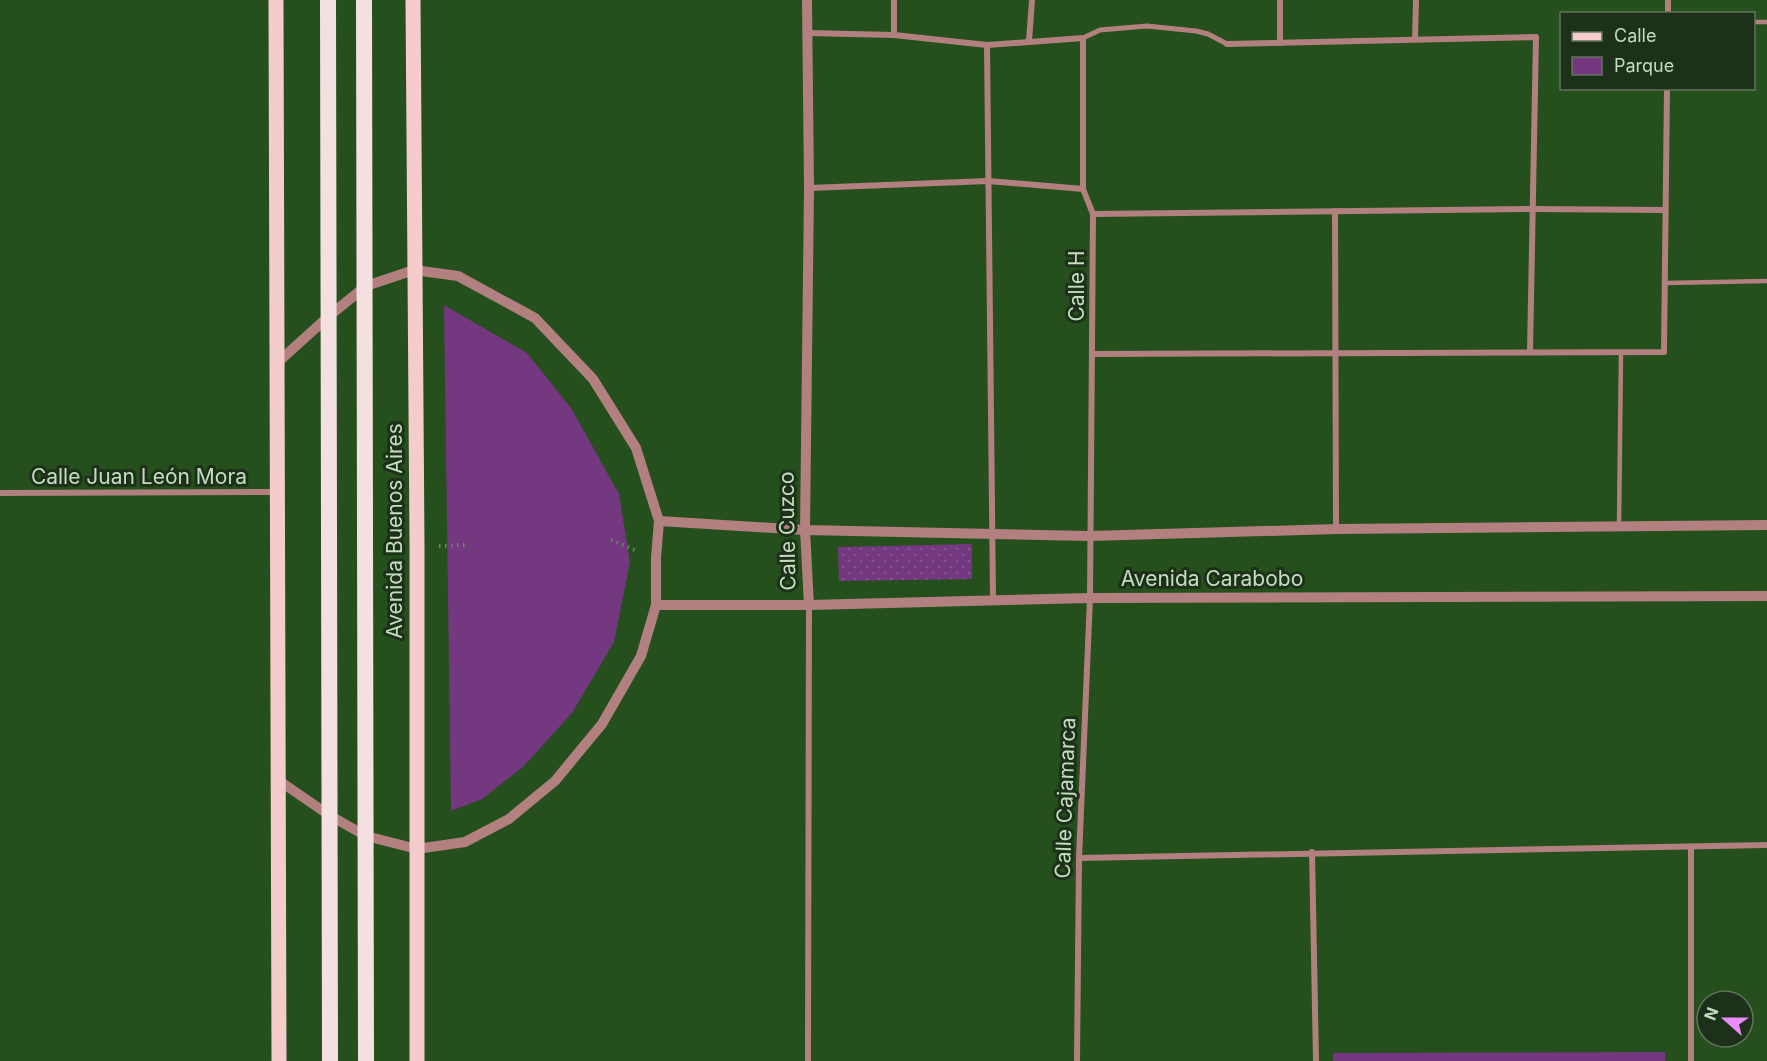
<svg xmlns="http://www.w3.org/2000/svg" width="1767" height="1061" font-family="Inter,sans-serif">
	<defs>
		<pattern id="grass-dots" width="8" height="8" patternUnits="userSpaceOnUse" patternTransform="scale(1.5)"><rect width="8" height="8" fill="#733880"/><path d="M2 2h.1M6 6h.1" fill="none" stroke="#855490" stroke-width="1.8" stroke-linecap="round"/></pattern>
	</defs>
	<rect width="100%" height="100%" fill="#254f1c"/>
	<path fill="url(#grass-dots)" d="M972 544V579L839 581 838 547Z"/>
	<g fill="#733880">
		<path d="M444 305 527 353 571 408 619 494 630 562 614 642 572 713 524 766 482 799 451 811Z"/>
		<path d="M1665 1052V1061H1333V1053Z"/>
	</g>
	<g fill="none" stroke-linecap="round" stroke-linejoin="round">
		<g stroke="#678a60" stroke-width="4" stroke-dasharray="1.5 4.5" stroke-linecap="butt">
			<path d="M611 540 635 550"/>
			<path d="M439 546 466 545"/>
		</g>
		<g stroke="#b1807f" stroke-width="4.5">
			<path d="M1754 22H1767"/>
			<path d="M1665 283 1767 281"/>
			<path d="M1619 526 1621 352"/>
		</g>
		<path stroke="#b1807f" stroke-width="5" d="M1083 38 1100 30 1147 26 1196 31 1208 34 1227 44"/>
		<g stroke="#b1807f" stroke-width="6">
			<path d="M894 0V35"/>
			<path d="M1280 0V43"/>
			<path d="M1668 14V0"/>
			<path d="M807 33 894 35 987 45 1083 38V189L1093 214 1090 598 1079 858 1077 1061"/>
			<path d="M1415 39 1416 0"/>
			<path d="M1029 41 1032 0"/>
			<path d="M1227 44 1536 37 1530 352"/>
			<path d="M987 45 993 599"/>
			<path d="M809 188 988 181 1083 189"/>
			<path d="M1335 211 1336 529"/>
			<path d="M1093 214 1533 209 1665 210"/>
			<path d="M1092 354 1664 352 1667 88"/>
			<path d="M0 493 277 492"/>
			<path d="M1691 847V1061"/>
			<path d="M1312 852 1316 1061"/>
			<path d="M1079 858 1767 845"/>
			<path d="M808 1061 809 605"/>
		</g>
		<g stroke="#b1807f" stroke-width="10">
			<path d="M807 0 809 188 805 530 809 605"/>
			<path d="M277 363 329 316 366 286 414 270 458 276 535 318 593 379 636 448 659 521 656 558V605L641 656 602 724 555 781 509 819 465 842 417 849 366 836 329 815 278 780"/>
			<path d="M659 521 805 530 1090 536 1336 529 1767 525"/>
			<path d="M656 605H809L1090 598 1767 596"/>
		</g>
		<g stroke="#f4cccb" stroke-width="15">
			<path d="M276 0 279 1061"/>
			<path d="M413 0 417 546V1061"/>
		</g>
		<g stroke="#f4e0e0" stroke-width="16">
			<path d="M328 0 330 1061"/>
			<path d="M364 0 366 1061"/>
		</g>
	</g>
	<g text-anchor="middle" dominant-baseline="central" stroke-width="6" stroke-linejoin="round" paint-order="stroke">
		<g font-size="21" fill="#c4dcbf" stroke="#1d3019">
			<text transform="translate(1076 286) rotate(-90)">Calle H</text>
			<text x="139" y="476">Calle Juan León Mora</text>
			<text transform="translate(394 531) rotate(-90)">Avenida Buenos Aires</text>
			<text transform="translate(787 531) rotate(-91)">Calle Cuzco</text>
			<text x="1212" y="578">Avenida Carabobo</text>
			<text transform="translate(1065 798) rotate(-88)">Calle Cajamarca</text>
		</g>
	</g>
	<rect x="1560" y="12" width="195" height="78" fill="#1d3019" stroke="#60755b" stroke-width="1.5"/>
	<rect x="1572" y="32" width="30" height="9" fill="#f4cccb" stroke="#60755b" stroke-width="1.5"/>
	<text x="1614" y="42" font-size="18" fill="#c4dcbf">Calle</text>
	<rect x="1572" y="57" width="30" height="18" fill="#733880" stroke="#60755b" stroke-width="1.5"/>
	<text x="1614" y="72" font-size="18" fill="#c4dcbf">Parque</text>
	<g transform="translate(1725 1019) rotate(291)"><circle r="28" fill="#1d3019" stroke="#60755b" stroke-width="1.5"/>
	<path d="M0-4.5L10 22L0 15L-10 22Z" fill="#e98dfd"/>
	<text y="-9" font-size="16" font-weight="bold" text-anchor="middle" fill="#c4dcbf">N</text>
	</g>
</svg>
